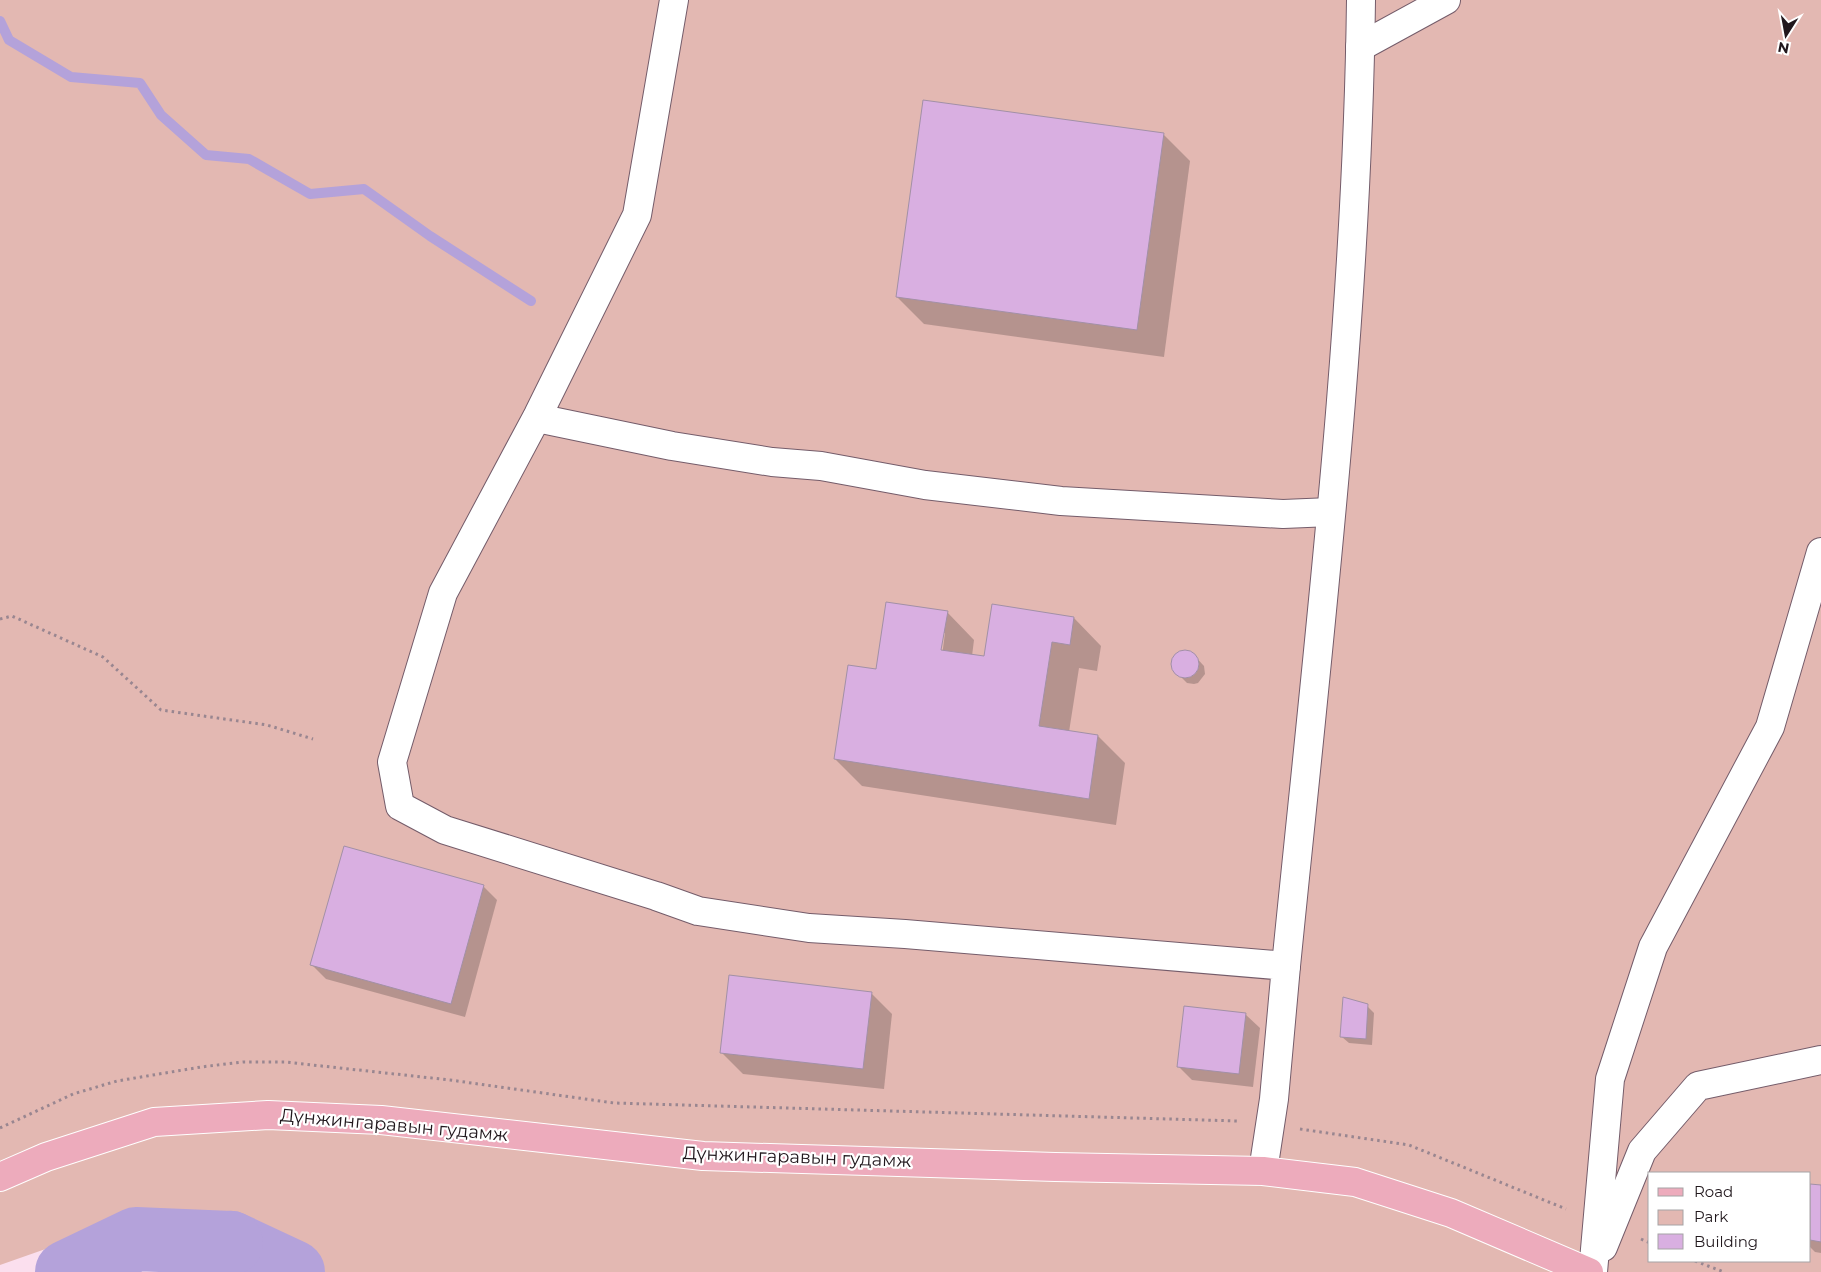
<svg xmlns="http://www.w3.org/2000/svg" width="1821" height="1272" font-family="Montserrat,sans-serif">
	<rect width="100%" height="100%" fill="#fbdfee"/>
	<g fill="#e3b8b2" fill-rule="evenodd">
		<path d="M0 0H1821V1272H277L131 1219 0 1265ZM1650 1173H1810V1261H1650Z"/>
		<path d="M99 1264 141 1265 135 1272H90Z"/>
	</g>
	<g fill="#0003" fill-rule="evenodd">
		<path d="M1163 134 1190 161 1164 357 924 324 897 297Z"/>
		<path d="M993 606 1074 618 1101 646 1097 671 1079 668 1069 732 1098 736 1125 763 1116 825 862 786 835 759 877 670 947 612 974 640 972 656 985 658ZM943 633H945L942 656H939Z"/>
		<path d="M1182 651 1191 652 1204 666 1205 674 1198 683 1194 684 1187 683 1173 669V660L1178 653Z"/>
		<path d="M483 886 497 900 465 1017 326 979 312 965Z"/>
		<path d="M871 993 892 1014 884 1089 743 1074 722 1053Z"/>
		<path d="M1367 1006 1374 1013 1372 1045 1349 1043 1342 1037Z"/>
		<path d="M1245 1014 1260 1028 1253 1087 1192 1080 1178 1066Z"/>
		<path d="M1810 1185 1821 1187V1253L1815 1252 1810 1247Z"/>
	</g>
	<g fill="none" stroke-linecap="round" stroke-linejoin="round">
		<path stroke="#b4a2da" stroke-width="10" d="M0 21 9 40 71 77 140 83 161 115 206 155 249 159 310 194 364 189 430 236 531 301"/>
		<g stroke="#b4a2da" stroke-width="64">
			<path d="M195 1264 231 1243 293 1272"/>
			<path d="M67 1272 136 1239 231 1243"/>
		</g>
	</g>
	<g fill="#d9afe1" stroke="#a290a6">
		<path d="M923 100 1164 133 1137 330 896 297Z"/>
		<path d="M886 602 948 611 941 650 984 656 992 604 1074 617 1070 645 1052 642 1039 726 1098 735 1089 799 834 759 848 665 876 669Z"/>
		<circle cx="1185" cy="664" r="14"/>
		<path d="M344 846 484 885 451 1004 310 965Z"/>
		<path d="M729 975 872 992 863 1069 720 1053Z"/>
		<path d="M1343 997 1368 1004 1366 1039 1340 1037Z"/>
		<path d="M1184 1006 1246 1013 1239 1074 1177 1067Z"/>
		<path d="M1810 1184 1821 1185V1242L1810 1240Z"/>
	</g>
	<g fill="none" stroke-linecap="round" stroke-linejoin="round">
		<g stroke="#745c6a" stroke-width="30">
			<g id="minor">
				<path d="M674 0 637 215 538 415 443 593 392 762 400 806 445 830 656 896 698 911 809 928 905 934 1286 966 1274 1099 1263 1171"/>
				<path d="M1360 47 1446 0"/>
				<path d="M537 418 672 446 772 462 821 466 925 485 1061 501 1283 514 1331 512"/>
				<path d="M1286 966C1318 645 1357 323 1361 0"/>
				<path d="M1603 1247 1642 1151 1698 1086 1821 1060"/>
				<path d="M1593 1272 1610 1079 1653 947 1770 727 1821 552"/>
			</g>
		</g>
		<g stroke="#fff" stroke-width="30">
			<path id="primary" d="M0 1177 46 1157 154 1122 268 1115 381 1120 703 1156 1055 1167 1263 1171 1355 1182 1451 1213 1589 1272"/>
		</g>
		<g stroke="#998690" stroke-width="3" stroke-dasharray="2.5 4" stroke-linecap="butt">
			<path d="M0 619 12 616 103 657 161 710 267 725 313 739"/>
			<path d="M0 1128 73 1094 117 1081 201 1067 243 1062H285L450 1080 614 1103 1237 1121"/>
			<path d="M1300 1129 1409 1145 1566 1209"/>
			<path d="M1641 1239 1650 1243"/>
			<path d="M1695 1261 1724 1272"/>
		</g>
		<use href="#minor" stroke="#fff" stroke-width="28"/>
		<use href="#primary" stroke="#edabbc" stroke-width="28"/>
	</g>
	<g text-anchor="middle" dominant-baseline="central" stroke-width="4.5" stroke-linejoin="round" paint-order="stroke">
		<g font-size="18" fill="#21181d" stroke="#fff">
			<text transform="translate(394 1125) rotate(5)">Дүнжингаравын гудамж</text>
			<text transform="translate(797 1157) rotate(2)">Дүнжингаравын гудамж</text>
		</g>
	</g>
	<rect x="1648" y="1172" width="162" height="90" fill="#ffffff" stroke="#a6a3a5"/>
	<rect x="1658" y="1188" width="25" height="8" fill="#edabbc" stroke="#a6a3a5"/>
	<text x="1694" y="1197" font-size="15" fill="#21181d">Road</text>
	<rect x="1658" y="1210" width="25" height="15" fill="#e3b8b2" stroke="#a6a3a5"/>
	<text x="1694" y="1222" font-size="15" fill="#21181d">Park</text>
	<rect x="1658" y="1234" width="25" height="15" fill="#d9afe1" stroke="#a6a3a5"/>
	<text x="1694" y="1247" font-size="15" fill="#21181d">Building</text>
	<g transform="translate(1786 35) rotate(191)" stroke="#ffffff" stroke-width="4" paint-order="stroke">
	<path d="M0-4L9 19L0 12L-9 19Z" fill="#21181d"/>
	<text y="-8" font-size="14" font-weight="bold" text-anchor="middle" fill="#21181d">N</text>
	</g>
</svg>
